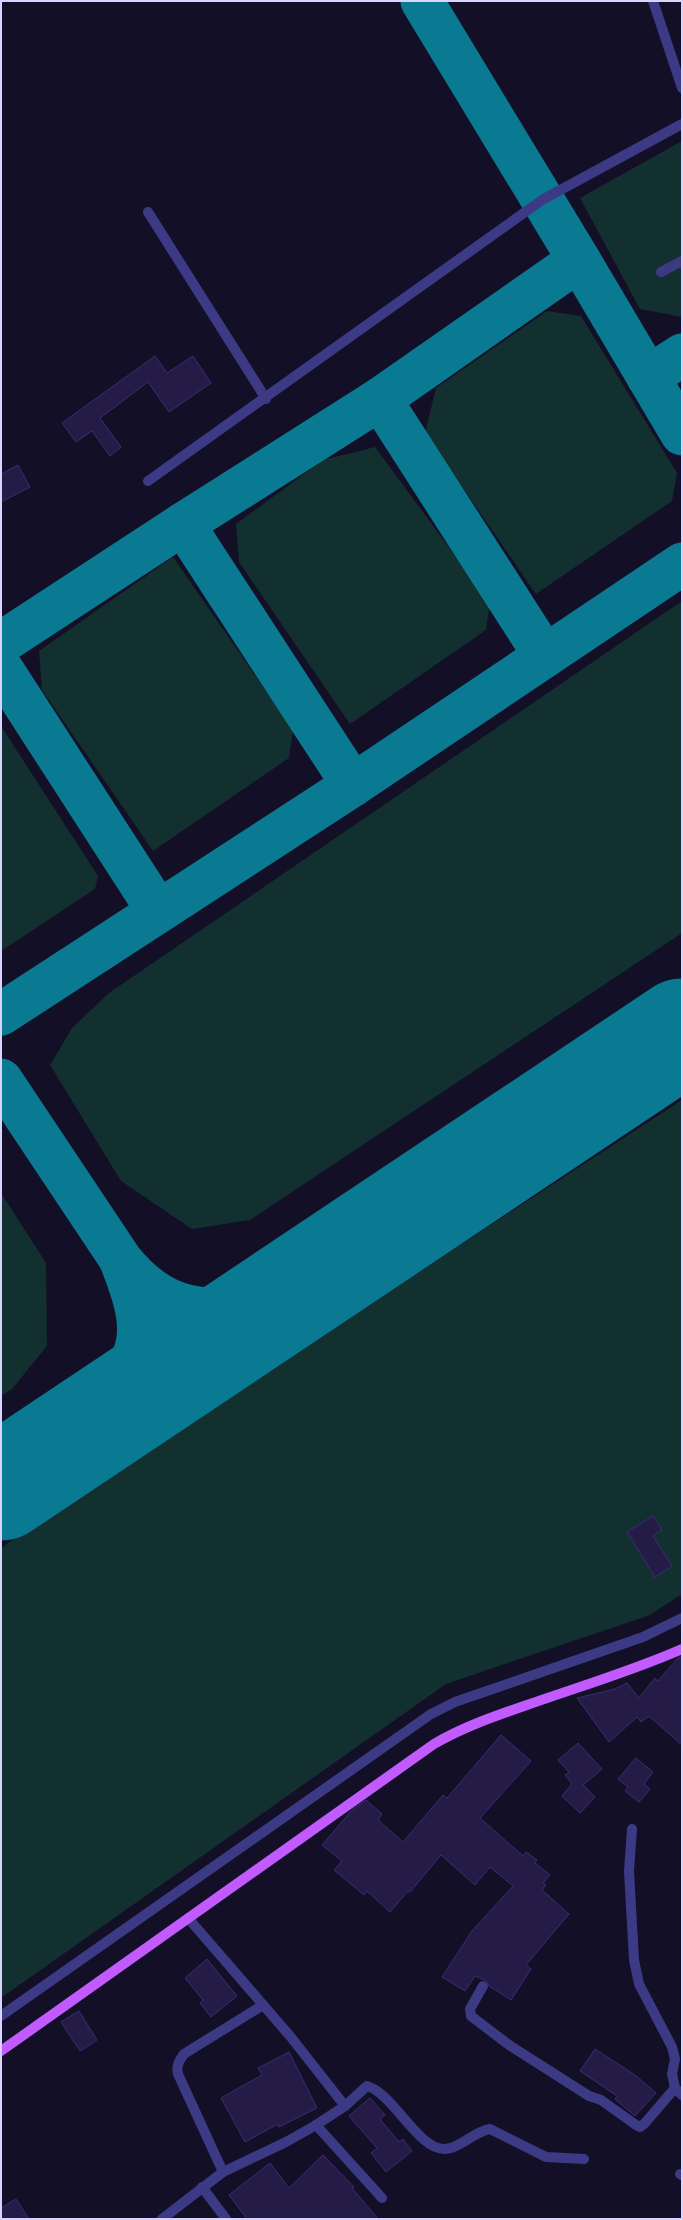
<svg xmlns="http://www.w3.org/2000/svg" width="683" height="2220" font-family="Roboto,sans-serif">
	<rect width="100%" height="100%" fill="#130f26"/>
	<g fill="#12302f">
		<path d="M682 141V317L640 309 580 198Z"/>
		<path d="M547 311 581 316 677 473 672 501 536 594 425 433 436 388Z"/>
		<path d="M375 447 490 603 486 630 350 724 239 562 236 524 323 460Z"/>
		<path d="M173 557 293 730 289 758 153 851 42 690 39 651Z"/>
		<path d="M682 601V933L250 1220 192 1229 121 1181 50 1065 72 1028 109 993Z"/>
		<path d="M1 726 98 876 95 889 1 951Z"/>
		<path d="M682 1100V1594L650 1615 446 1684 1 1998V1548L83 1491Z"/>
		<path d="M1 1193 46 1263 47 1346 12 1389 1 1396Z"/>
	</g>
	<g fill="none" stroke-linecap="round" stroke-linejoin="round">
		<g stroke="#0a7a92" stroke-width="43">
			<path d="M422 1 579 260 682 434"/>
			<path d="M648 377 682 355"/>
			<path d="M380 399 545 656"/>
			<path d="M183 524 353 785"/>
			<path d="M1 643 183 524 380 399 579 260"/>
			<path d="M1 668 158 911"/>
			<path d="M1 1014 353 785 682 564"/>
			<path d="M1 1080 121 1260C171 1322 222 1315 291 1294"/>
			<path d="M108 1415C117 1394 136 1360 138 1338 141 1312 130 1285 121 1261"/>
		</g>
		<path stroke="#0a7a92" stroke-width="107" d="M1 1487 682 1032"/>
	</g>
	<g fill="#241b47" stroke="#3b2d73">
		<path d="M155 356 167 373 193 356 211 383 169 412 148 382 100 418 121 447 110 456 92 431 76 442 62 423Z"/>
		<path d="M18 465 30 487 1 502V474Z"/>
		<path d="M653 1516 662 1530 653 1536 672 1566 655 1577 627 1532Z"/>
		<path d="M682 1656V1745L649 1716 641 1722 637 1717 609 1742 577 1698 615 1689 627 1683 639 1698 655 1678 658 1681 678 1658Z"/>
		<path d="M501 1735 531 1761 480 1818 523 1856 526 1852 537 1860 535 1863 550 1875 543 1883 546 1885 542 1890 569 1914 526 1965 531 1969 511 2000 489 1986 487 1981 475 1976 465 1991 442 1977 472 1931 513 1886 490 1867 475 1885 441 1855 410 1892 408 1891 390 1912 367 1891 364 1895 334 1870 342 1861 322 1845 353 1809 366 1800 382 1814 378 1820 403 1842 443 1795 447 1798Z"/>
		<path d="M578 1743 602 1769 583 1785 595 1797 580 1813 562 1796 572 1784 565 1775 569 1772 558 1760Z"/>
		<path d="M636 1758 653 1772 644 1784 650 1789 639 1802 625 1791 628 1787 618 1779Z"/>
		<path d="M207 1959 237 1996 211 2017 200 2003 203 2000 185 1978Z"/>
		<path d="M79 2011 97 2040 80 2051 61 2022Z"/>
		<path d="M595 2049 635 2075 656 2093 635 2116 615 2099 617 2096 580 2071Z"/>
		<path d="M289 2052 317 2108 279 2127 278 2124 245 2142 221 2098 262 2075 258 2068Z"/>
		<path d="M370 2098 385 2115 380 2119 384 2124 399 2142 403 2139 412 2151 386 2172 371 2153 377 2148 349 2116Z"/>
		<path d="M323 2155 354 2187 352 2188 378 2219H247L229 2195 270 2163 289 2188Z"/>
		<path d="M16 2199 29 2219H1V2208Z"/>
	</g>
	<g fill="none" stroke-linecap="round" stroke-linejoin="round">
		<g stroke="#3d3a85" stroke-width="10">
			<path d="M653 1 682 88"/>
			<path d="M148 212 266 399"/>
			<path d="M661 272 682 261"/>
			<path d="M148 481 542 200 682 124"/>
			<path d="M632 1829 629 1871 634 1960 639 1984 672 2047 675 2059 672 2074 675 2088 682 2095"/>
			<path d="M188 1918 290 2036 345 2106 316 2125 382 2198"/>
			<path d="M483 1986 470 2009 471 2016 509 2045 589 2096 601 2100 636 2125 640 2127 645 2123 675 2088"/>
			<path d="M1 2016 431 1714 455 1702 643 1637 682 1618"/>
			<path d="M345 2106 367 2086C393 2093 418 2150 445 2149 461 2148 473 2132 490 2129L546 2157 584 2159"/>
			<path d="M223 2172 286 2142 316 2125"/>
			<path d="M680 2174 682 2175"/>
			<path d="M202 2187 226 2219"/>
			<path d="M162 2219 223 2172 178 2074C176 2066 179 2061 184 2054L263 2005"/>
		</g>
		<path stroke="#c25bff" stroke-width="10" d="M1 2051 434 1744C463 1727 495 1716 527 1705 578 1687 632 1671 682 1649"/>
	</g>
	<rect width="683" height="2220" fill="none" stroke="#d9d4ff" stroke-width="4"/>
</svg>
